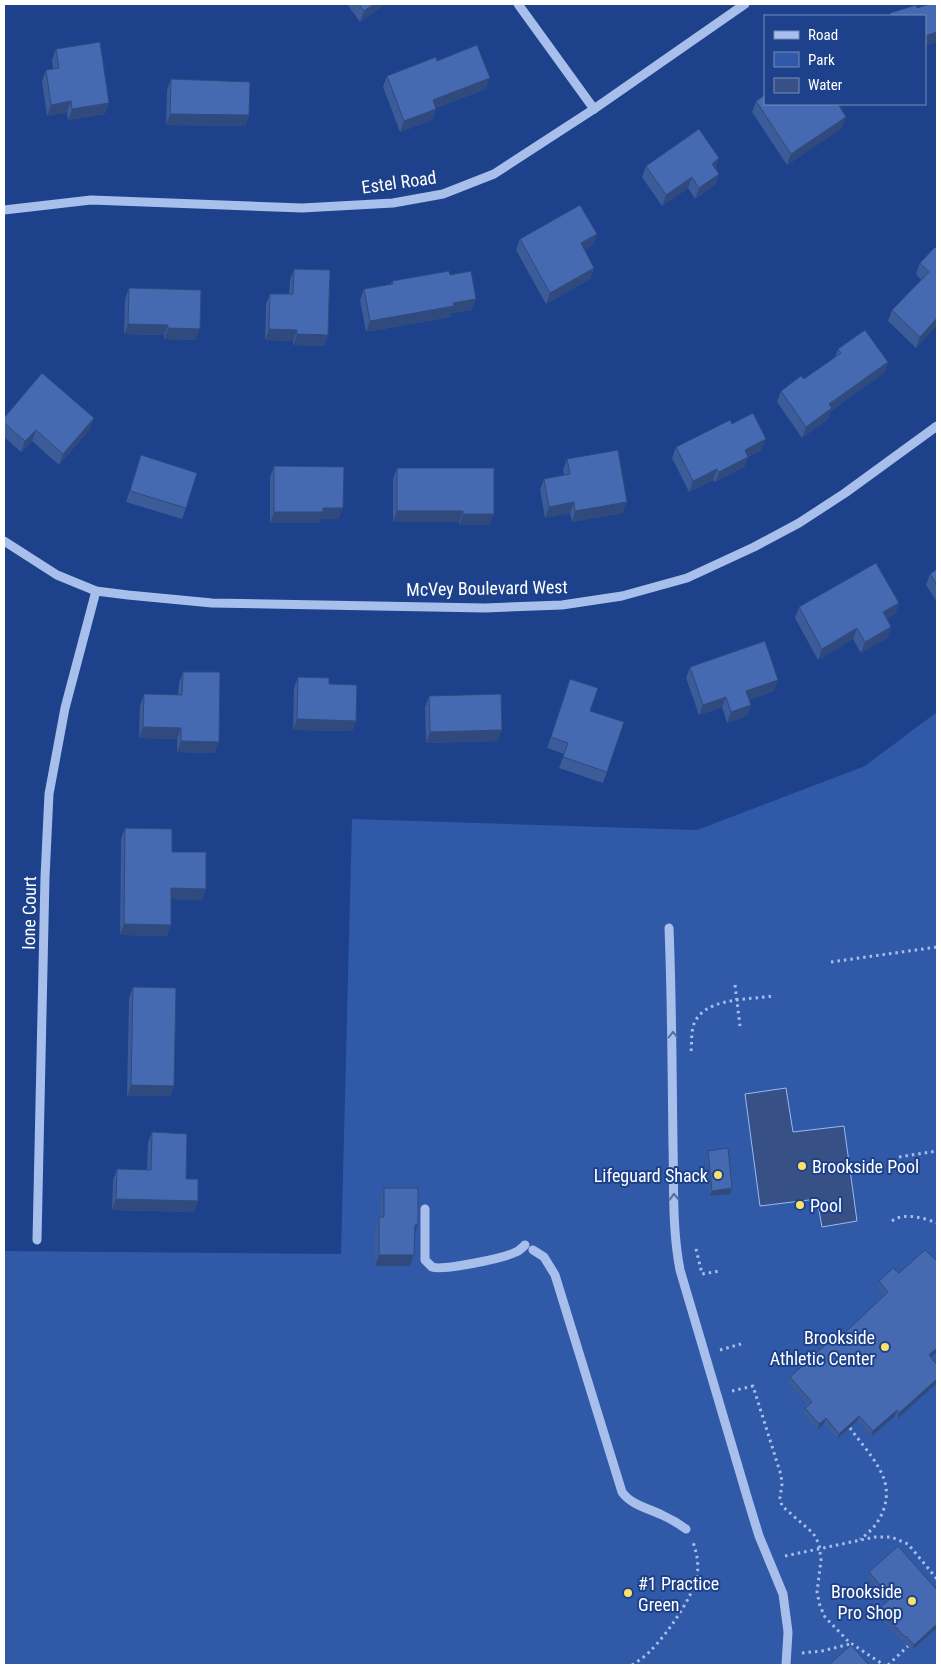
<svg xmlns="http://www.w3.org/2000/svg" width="941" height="1669" font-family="'Roboto Condensed',sans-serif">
	<rect width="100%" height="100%" fill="#1d418a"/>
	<path fill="#3059a8" d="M937 712V1665H4V1251L341 1254 352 819 697 830 865 766Z"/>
	<path fill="#375187" stroke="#9cb9ee" d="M786 1088 793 1132 844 1126 857 1221 822 1227 817 1199 760 1206 745 1094Z"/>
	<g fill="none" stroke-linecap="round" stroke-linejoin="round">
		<g stroke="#a8bfec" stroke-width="3" stroke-dasharray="2.5 4" stroke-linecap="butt">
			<path d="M831 962 937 947"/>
			<path d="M735 985 740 1026"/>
			<path d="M691 1051C692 1043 691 1035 693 1027 701 997 748 1000 773 996"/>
			<path d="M899 1157 937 1151"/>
			<path d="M892 1221C904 1212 924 1218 937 1223"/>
			<path d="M696 1249 702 1274 720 1271"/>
			<path d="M720 1350 741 1344"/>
			<path d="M732 1391 753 1386 781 1475 782 1484 780 1498 782 1506 813 1533 819 1544 821 1560 817 1592 820 1606 825 1617 849 1642 884 1665"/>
			<path d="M850 1428C860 1442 873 1456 881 1472 894 1497 882 1525 860 1539"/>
			<path d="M785 1556 875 1537H891L908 1544 937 1579"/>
			<path d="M802 1653 822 1651 850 1644"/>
			<path d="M632 1665C638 1661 645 1657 650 1651 666 1636 693 1597 697 1576 699 1564 697 1554 693 1542"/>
			<path d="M888 1665 908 1646"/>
		</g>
		<g stroke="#a8bfec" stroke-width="9">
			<path d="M518 4 594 109"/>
			<path d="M4 210 91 200 302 208 393 203 443 194 494 174 594 109 745 4"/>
			<path d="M4 541 57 575 96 591 128 595 212 603 485 608 562 605 622 596 687 578 754 547 799 523 845 493 937 426"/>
			<path d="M669 928C672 1001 672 1073 673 1145 674 1187 672 1229 680 1270L748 1500 759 1536 783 1594 788 1632 786 1665"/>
			<path d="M425 1209V1260L432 1267C443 1271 504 1258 516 1252 519 1251 522 1248 525 1245"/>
			<path d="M37 1240 45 877 49 794 65 708 96 591"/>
			<path d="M533 1250 544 1257 555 1275 622 1492C631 1505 648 1508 662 1515 671 1519 678 1523 686 1529"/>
		</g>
	</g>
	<g fill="#3b5b99">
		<path d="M347 4H385L360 22Z"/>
		<path d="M56 49 105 114 68 120 67 112 47 116 42 81 46 70 53 69 52 60Z"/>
		<path d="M437 61 486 89 436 108V109L432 120 400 132 383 87 387 76Z"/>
		<path d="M171 79 249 115 245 126 166 125 167 90Z"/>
		<path d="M756 101 765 104H845L840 107 842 128 787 165 752 112Z"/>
		<path d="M646 166 716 169 719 174 715 185 695 199 688 188 662 206 642 177Z"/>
		<path d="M520 239 593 245 584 250 594 268 590 279 546 304 516 250Z"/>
		<path d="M935 247 937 325 916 348 888 321 892 310 921 280 916 274 920 263Z"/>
		<path d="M294 269 328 335 324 346 293 345V341L265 340 266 304 270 294H289L290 280Z"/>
		<path d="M450 275 472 310 451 313 450 317 366 332 360 300 364 289 391 284 392 281Z"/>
		<path d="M129 288 196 340 164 339V335L124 334 125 299Z"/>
		<path d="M838 349 888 362 884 373 831 411 828 419 802 438 777 402 781 391 804 379 835 357Z"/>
		<path d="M4 418 90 429 59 465 32 441 21 452 4 437Z"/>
		<path d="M732 424 762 450 748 457 744 467 715 482 713 480 689 492 672 458 676 447Z"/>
		<path d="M141 455 186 508 182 519 126 502Z"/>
		<path d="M567 459 623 513 572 522 570 513 545 518 540 490 544 479 564 475 563 470Z"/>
		<path d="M274 466 339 519H321L319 523H270V477Z"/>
		<path d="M397 468 490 525H459V522H393V479Z"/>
		<path d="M937 569V602L926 585 930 574Z"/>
		<path d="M899 603 895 614 887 618 891 627 887 638 861 653 853 639 818 660 795 618 799 607Z"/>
		<path d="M690 667 774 691 749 700 751 705 747 716 727 723 722 707 699 715 686 678Z"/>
		<path d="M183 672 215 753 177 752V739L139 738 140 705 144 694 178 695 179 683Z"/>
		<path d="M298 677 329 684 356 721 352 731 293 730 294 688Z"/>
		<path d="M567 690 590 711 607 772 603 783 559 768 564 754 547 748Z"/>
		<path d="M429 696 498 741 426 743 425 707Z"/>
		<path d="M125 828 172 852 206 889 202 900 171 899V925L167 936 120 935 121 839Z"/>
		<path d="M133 987 174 1086 170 1096H127L129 998Z"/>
		<path d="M152 1132 186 1179 198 1201 194 1212 112 1210 113 1180 117 1169 147 1170 148 1143Z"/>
		<path d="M708 1151 730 1194 710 1196 706 1156Z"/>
		<path d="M384 1188 418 1225 415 1233 414 1255 410 1266H375V1228L379 1217H380V1199Z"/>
		<path d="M893 1268 931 1357 937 1365V1383L897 1419 895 1416 871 1437 857 1421 837 1439 824 1424 817 1430 803 1414 805 1408 808 1406 788 1383 790 1377 834 1343 884 1295 877 1286 879 1281Z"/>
		<path d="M869 1572 937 1590V1628L912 1650 904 1642 903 1643 877 1615 879 1609 888 1602 867 1577Z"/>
	</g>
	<g fill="#304a7d">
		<path d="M374 4H385L360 22 364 11Z"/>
		<path d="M937 32V42L925 46V36Z"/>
		<path d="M490 78 486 89 429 111 433 100Z"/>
		<path d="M71 101 67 112 47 116 51 105Z"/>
		<path d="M109 103 105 114 68 120 72 109Z"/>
		<path d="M836 104H845L832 112Z"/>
		<path d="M436 109 432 120 400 132 404 121Z"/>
		<path d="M170 114 249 115 245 126 166 125Z"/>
		<path d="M846 117 842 128 787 165 791 154Z"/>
		<path d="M719 158 716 169 712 164Z"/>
		<path d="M719 174 715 185 695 199 699 188Z"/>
		<path d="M692 177 688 188 662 206 666 195Z"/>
		<path d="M597 234 593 245 577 254 581 243Z"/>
		<path d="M594 268 590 279 546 304 550 293Z"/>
		<path d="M476 299 472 310 451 313 450 317 366 332 370 321 453 303Z"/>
		<path d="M937 318V325L916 348 920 337Z"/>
		<path d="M128 324 168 325 164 335 124 334Z"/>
		<path d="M168 328 200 329 196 340 164 339Z"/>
		<path d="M269 329 297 330 293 341 265 340Z"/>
		<path d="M297 334 328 335 324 346 293 345Z"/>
		<path d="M888 362 884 373 831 411 828 419 802 438 806 427 829 404Z"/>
		<path d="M94 418 90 429 59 465 63 454Z"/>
		<path d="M36 430 32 441 21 452 25 441Z"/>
		<path d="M766 439 762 450 748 457 744 467 715 482 719 472 745 450Z"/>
		<path d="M717 469 713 480 689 492 693 481Z"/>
		<path d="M574 502 570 513 545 518 549 507Z"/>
		<path d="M627 502 623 513 572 522 575 511Z"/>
		<path d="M323 508H343L339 519H321L319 523H270L274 512Z"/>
		<path d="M397 511H463L459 522H393Z"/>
		<path d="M463 514H494L490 525H459Z"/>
		<path d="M899 603 895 614 879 623 883 612Z"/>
		<path d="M891 627 887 638 861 653 865 642Z"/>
		<path d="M857 628 853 639 818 660 822 649Z"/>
		<path d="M778 680 774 691 742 702 746 691Z"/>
		<path d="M726 697 722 707 699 715 703 705Z"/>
		<path d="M751 705 747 716 727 723 731 712Z"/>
		<path d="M297 719 356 721 352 731 293 730Z"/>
		<path d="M143 727 181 728 177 739 139 738Z"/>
		<path d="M502 730 498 741 426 743 430 732Z"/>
		<path d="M181 741 219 742 215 753 177 752Z"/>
		<path d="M171 888 206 889 202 900 167 899Z"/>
		<path d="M124 924 171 925 167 936 120 935Z"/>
		<path d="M131 1085 174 1086 170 1096H127Z"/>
		<path d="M732 1188 730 1194 710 1196 712 1191Z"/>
		<path d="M116 1199 198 1201 194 1212 112 1210Z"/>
		<path d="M415 1225H418L414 1235Z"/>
		<path d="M379 1255H414L410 1266H375Z"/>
		<path d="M937 1348V1352L927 1360 929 1355Z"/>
		<path d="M937 1379V1383L897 1419 899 1413Z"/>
		<path d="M897 1410 895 1416 871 1437 873 1431Z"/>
		<path d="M859 1416 857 1421 837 1439 839 1434Z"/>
		<path d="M826 1418 824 1424 817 1430 819 1424Z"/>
		<path d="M937 1624V1628L912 1650 914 1645Z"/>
	</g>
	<g fill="#456ab2" stroke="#304a7d">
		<path d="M359 4H374L364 11Z"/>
		<path d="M930 4H937V32L925 36V16H891L890 13 916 5 917 8Z"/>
		<path d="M100 42 109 103 72 109 71 101 51 105 46 70 59 68 56 49Z"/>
		<path d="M477 45 490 78 433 100 436 109 404 121 387 76 436 57 437 61Z"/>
		<path d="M171 79 250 82 249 115 170 114Z"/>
		<path d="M765 95V104H838L846 117 791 154 756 101Z"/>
		<path d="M699 129 719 158 712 164 719 174 699 188 692 177 666 195 646 166Z"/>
		<path d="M580 205 597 234 581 243 594 268 550 293 520 239Z"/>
		<path d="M935 247 937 249V318L920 337 892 310 929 272 920 263Z"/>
		<path d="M294 269 330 270 328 335 297 334V330L269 329 270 294H293Z"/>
		<path d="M449 271 450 275 471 271 476 299 453 303 454 306 370 321 364 289 393 284 392 281Z"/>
		<path d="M129 288 201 290 200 329 168 328V325L128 324Z"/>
		<path d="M865 330 888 362 829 404 832 408 806 427 781 391 801 376 804 379 841 353 838 349Z"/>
		<path d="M42 373 94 418 63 454 36 430 25 441 4 423V418Z"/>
		<path d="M753 413 766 439 745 450 748 457 719 472 717 469 693 481 676 447 730 420 732 424Z"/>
		<path d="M618 450 627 502 575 511 574 502 549 507 544 479 570 474 567 459Z"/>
		<path d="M141 455 197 473 186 508 130 491Z"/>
		<path d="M274 466 344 467 343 508H323V512H274Z"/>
		<path d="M397 468H494V514H463V511H397Z"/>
		<path d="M876 563 899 603 883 612 891 627 865 642 857 628 822 649 799 607Z"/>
		<path d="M937 569V585L930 574Z"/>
		<path d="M765 641 778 680 746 691 751 705 731 712 726 697 703 705 690 667Z"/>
		<path d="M183 672H220L219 742 181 741V728L143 727 144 694 182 695Z"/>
		<path d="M298 677 329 678V684L357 685 356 721 297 719Z"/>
		<path d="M570 679 598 688 590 711 624 722 607 772 563 757 568 743 551 737Z"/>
		<path d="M501 694 502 730 430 732 429 696Z"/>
		<path d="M125 828 172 829V852H206V889L171 888V925L124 924Z"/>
		<path d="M133 987 176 988 174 1086 131 1085Z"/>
		<path d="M152 1132 187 1134 186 1179H198V1201L116 1199 117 1169 151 1170Z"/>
		<path d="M728 1148 732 1188 712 1191 708 1151Z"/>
		<path d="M384 1188H418V1225H415L414 1255H379V1217H384Z"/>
		<path d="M925 1250 937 1261V1348L929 1355 937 1365V1379L899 1413 897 1410 873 1431 859 1416 839 1434 826 1418 819 1424 805 1408 812 1402 790 1377 831 1340 834 1343 888 1292 879 1281 893 1268 899 1273Z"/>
		<path d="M898 1546 937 1590V1624L914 1645 906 1636 905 1637 879 1609 891 1598 869 1572Z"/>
		<path d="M851 1645 869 1665H829Z"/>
	</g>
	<defs><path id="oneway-chevron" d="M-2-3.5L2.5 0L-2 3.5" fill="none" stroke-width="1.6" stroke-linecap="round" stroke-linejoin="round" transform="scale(1.25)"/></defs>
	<g stroke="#4e6dac">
		<use href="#oneway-chevron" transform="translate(673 1035) rotate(-90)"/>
		<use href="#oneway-chevron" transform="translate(674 1197) rotate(-91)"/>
	</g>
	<g fill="#fbe167" stroke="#1d418a" stroke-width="2">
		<circle cx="802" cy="1166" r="5"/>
		<circle cx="718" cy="1175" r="5"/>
		<circle cx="800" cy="1205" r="5"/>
		<circle cx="885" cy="1347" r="5"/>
		<circle cx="628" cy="1593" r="5"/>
		<circle cx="912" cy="1601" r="5"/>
	</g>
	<g text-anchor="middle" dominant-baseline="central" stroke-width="4" stroke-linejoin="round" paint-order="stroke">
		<g font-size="18" fill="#fff" stroke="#1d418a">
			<text transform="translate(399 182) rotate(-8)">Estel Road</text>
			<text transform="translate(487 588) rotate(-1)">McVey Boulevard West</text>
			<text transform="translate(29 913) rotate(-89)">Ione Court</text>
		</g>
		<g font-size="18" fill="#fff" stroke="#1d418a" text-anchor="start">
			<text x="812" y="1166">Brookside Pool</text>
			<text x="708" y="1175" text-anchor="end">Lifeguard Shack</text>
			<text x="810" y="1205">Pool</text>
			<text x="875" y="1337" text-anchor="end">Brookside<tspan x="875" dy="21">Athletic Center</tspan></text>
			<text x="638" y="1583">#1 Practice<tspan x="638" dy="21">Green</tspan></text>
			<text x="902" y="1591" text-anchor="end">Brookside<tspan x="902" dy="21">Pro Shop</tspan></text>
		</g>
	</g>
	<rect width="941" height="1669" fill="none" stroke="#ffffff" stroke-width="10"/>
	<rect x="764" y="15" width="162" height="90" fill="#1d418a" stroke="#778db9"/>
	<rect x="774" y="31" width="25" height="8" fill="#a8bfec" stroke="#778db9"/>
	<text x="808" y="40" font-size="15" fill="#ffffff">Road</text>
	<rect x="774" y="52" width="25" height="15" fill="#3059a8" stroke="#778db9"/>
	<text x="808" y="65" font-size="15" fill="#ffffff">Park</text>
	<rect x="774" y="78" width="25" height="15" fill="#375187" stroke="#778db9"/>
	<text x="808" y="90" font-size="15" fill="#ffffff">Water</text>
</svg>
